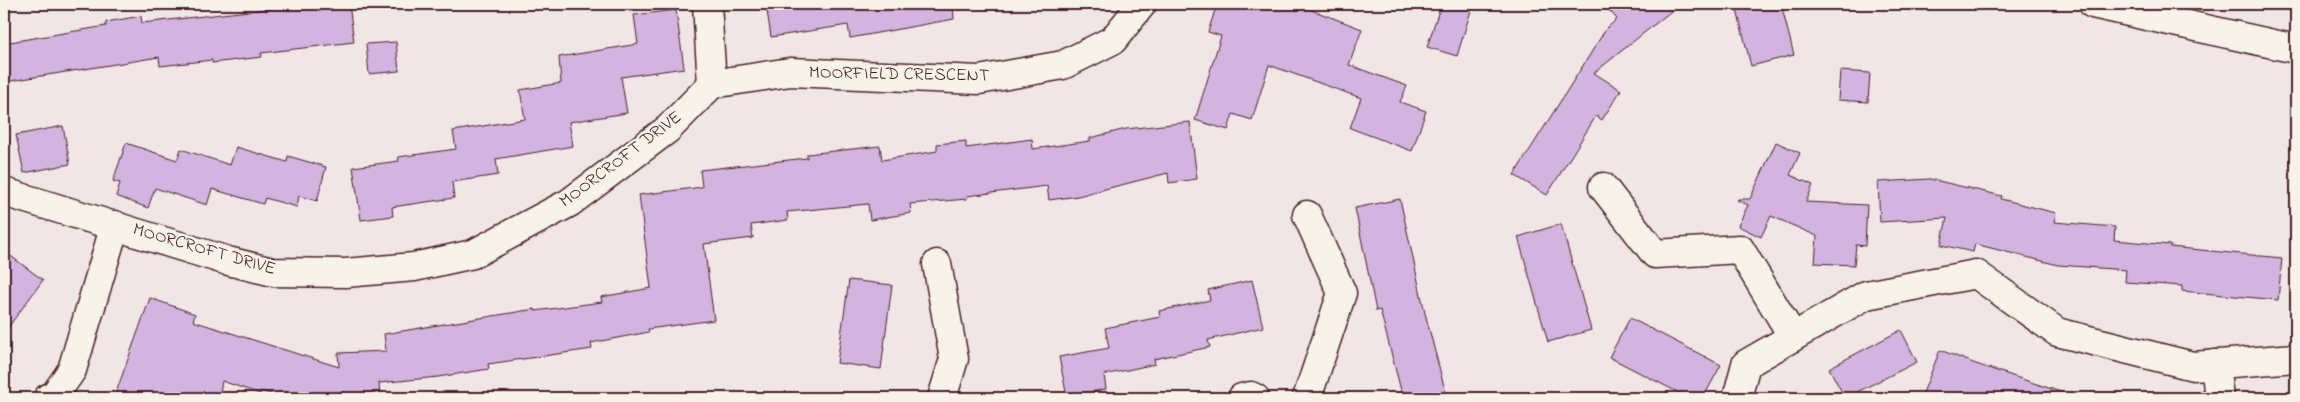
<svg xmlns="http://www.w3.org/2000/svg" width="2300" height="402" font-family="'Indie Flower',sans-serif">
	<rect width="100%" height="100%" fill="#f0e6e6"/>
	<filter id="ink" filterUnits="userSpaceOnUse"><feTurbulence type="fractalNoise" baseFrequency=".02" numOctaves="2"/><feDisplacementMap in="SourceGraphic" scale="10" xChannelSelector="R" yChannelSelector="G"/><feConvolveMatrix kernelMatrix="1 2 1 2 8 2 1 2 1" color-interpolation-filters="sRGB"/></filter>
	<g filter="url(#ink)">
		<g fill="#d3b3df" stroke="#4a1f2b">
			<path d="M283 4H349L354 42 261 53 262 57 212 63V60L160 66 159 57 4 82V43L106 26V22L141 16 142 23 284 7Z"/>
			<path d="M766 4H953L954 19 850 38 848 25 771 37Z"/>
			<path d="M1217 4H1296L1362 29 1349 65 1407 86 1400 102 1426 111 1412 151 1350 128 1361 98 1269 65 1252 120 1233 114 1228 130 1195 120 1221 36 1208 32Z"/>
			<path d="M1441 4H1473L1457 56 1427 47Z"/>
			<path d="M1604 4H1680L1594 73 1621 90 1602 120 1596 116 1547 195 1514 175 1606 29 1617 19Z"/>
			<path d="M1763 4H1781L1794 55 1751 66 1737 10Z"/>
			<path d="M676 10 684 68 621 77 627 113 569 122 573 146 496 159 498 175 452 182 454 198 392 207 393 216 361 220 353 167 399 161 398 157 456 149 453 131 525 119 520 90 561 83 559 57 638 44 634 15Z"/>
			<path d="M396 42 399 71 369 74 366 44Z"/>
			<path d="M1840 71 1870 73 1868 102 1838 100Z"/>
			<path d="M1190 122 1197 179 1169 183 1168 173 1078 196 1049 200 1047 186 967 196V199L910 204 911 213 870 220 868 204 787 212 788 220 751 225 753 238 704 244 714 320 648 329 649 332 591 343 592 349 488 364 489 369 438 377 379 383 380 397 283 398 261 391 260 394 222 381 219 398H114L150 298 195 314 193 321 339 367 338 353 386 351 384 334 535 309V311L602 302 601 297 651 288 639 195 702 187 700 170 807 158V154L880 146 882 160 937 151V144L966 141V148L1032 139 1033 149 1090 141V138L1126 129Z"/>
			<path d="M63 126 70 164 24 173 16 135Z"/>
			<path d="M1776 142 1800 153 1790 175 1813 185 1806 202 1867 205 1865 246 1856 245 1854 265 1815 263 1817 236 1771 216 1761 237 1738 226 1748 205 1737 200 1738 199H1750Z"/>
			<path d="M126 143 177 160 181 149 230 165 236 147 287 162 288 156 326 167 317 201 299 196 297 207 265 198 263 204 212 189 207 205 155 188 148 208 116 196 120 183 113 181Z"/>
			<path d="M1930 179 2002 196 2001 199 2056 213 2054 222 2115 227 2114 240 2170 245V247L2282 258 2278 300 2182 291V286L2125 282 2126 270 2058 265 1975 244 1973 252 1941 245 1947 218 1880 222 1878 182Z"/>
			<path d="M1400 199 1425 313 1447 398H1403L1380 310 1376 311 1355 208Z"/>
			<path d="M1561 224 1591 330 1548 342 1518 237Z"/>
			<path d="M4 251 43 280 4 333Z"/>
			<path d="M849 280 892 285 881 369 837 363Z"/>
			<path d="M1252 280 1263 327 1208 340 1210 347 1154 359 1155 364 1104 375 1106 389 1067 397 1059 357 1109 348 1105 328 1160 317 1159 311 1210 300 1208 290Z"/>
			<path d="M1630 318 1721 365 1703 398H1689L1609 357Z"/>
			<path d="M1901 330 1917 362 1845 398 1829 368Z"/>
			<path d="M1940 350 1976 364 2064 393 2063 398H1921Z"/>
		</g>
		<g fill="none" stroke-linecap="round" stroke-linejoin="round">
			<g stroke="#4a1f2b" stroke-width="31">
				<g id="minor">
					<path d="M707 4 712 84"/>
					<path d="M2093 4 2296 49"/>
					<path d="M712 84 790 72 979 80 1063 65 1113 40 1142 4"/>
					<path d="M1603 187 1655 254 1740 249 1793 337"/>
					<path d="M4 192 228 261 273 272 345 273 414 267 473 254 569 203 668 129 712 84"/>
					<path d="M1307 215 1342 293 1307 398"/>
					<path d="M937 264 954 359 942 398"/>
					<path d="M2215 364 2219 398"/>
					<path d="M48 398 54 396 72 370 115 225"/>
					<path d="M1242 398 1251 396 1255 398"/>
					<path d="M1737 398 1746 364 1866 295 1976 274 2057 332 2193 366 2296 358"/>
				</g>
			</g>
			<use href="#minor" stroke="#f7f3e8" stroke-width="28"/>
		</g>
	</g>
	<g text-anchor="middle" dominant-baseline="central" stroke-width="4.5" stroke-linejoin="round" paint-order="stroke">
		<g font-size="18" fill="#4a1f2b" stroke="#f7f3e8">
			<text transform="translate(899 75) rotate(1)">MOORFIELD CRESCENT</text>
			<text transform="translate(621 160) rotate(-37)">MOORCROFT DRIVE</text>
			<text transform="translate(204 250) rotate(16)">MOORCROFT DRIVE</text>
		</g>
	</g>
	<rect width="2300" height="402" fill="none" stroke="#f7f3e8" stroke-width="20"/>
	<rect x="10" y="10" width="2280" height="382" fill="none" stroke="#4a1f2b" stroke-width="2" filter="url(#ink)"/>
</svg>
